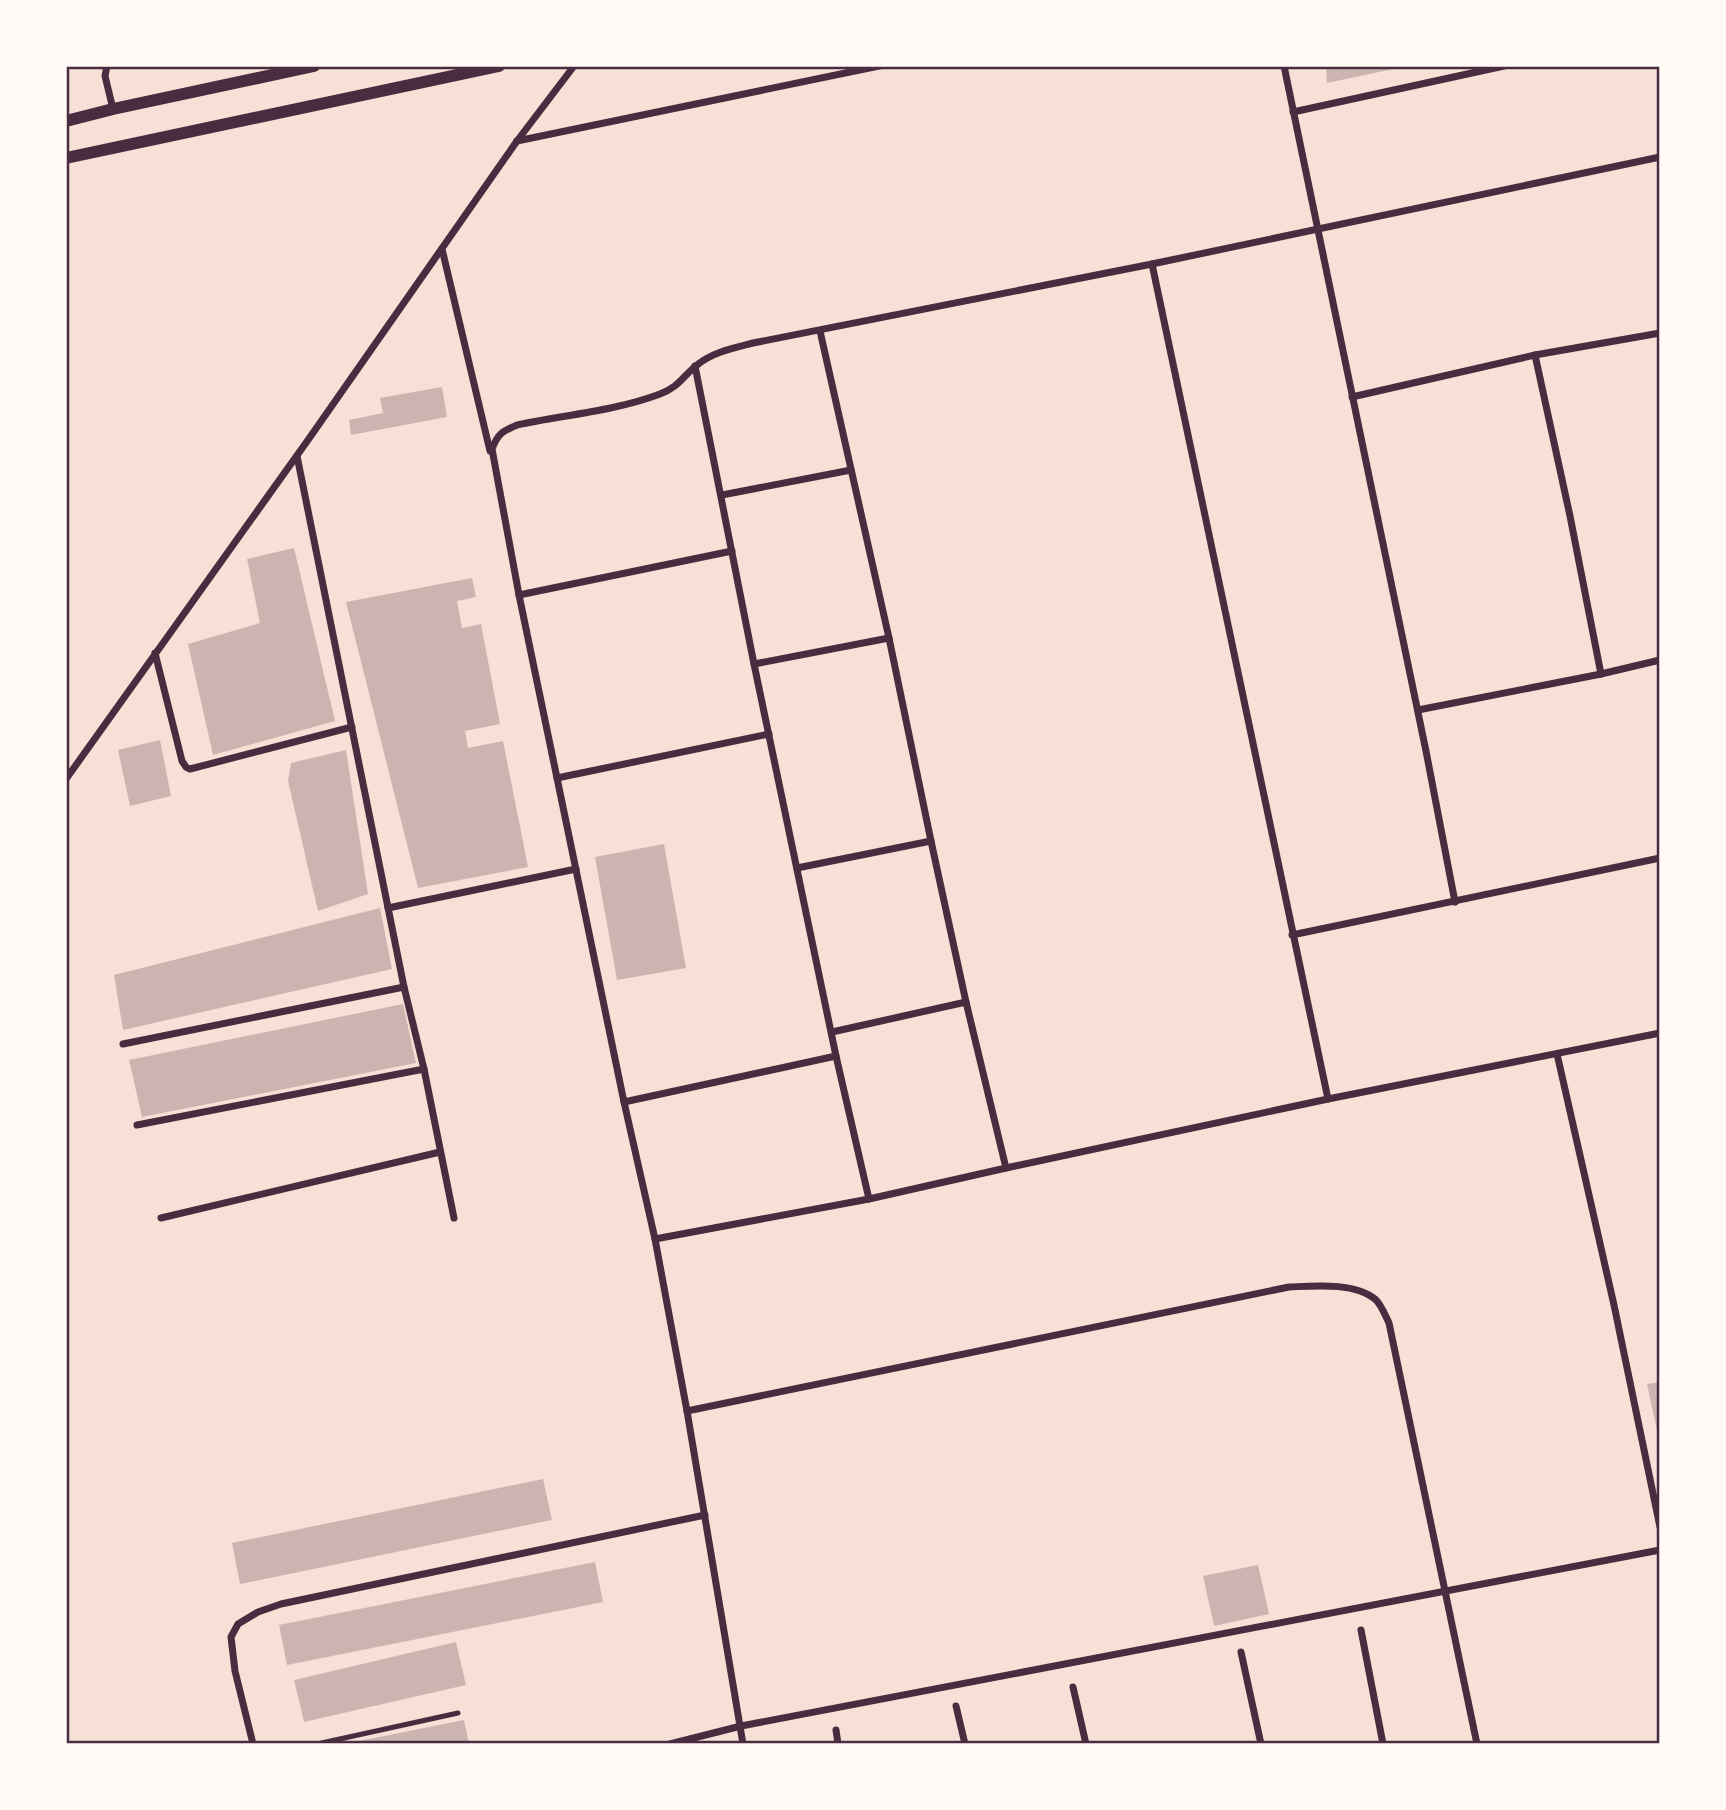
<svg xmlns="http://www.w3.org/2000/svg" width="1726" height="1810" font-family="'Work Sans',sans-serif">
	<rect width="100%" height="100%" fill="#f7e1d7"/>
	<g fill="#ccb4b1">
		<path d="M1326 66H1397L1398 68 1327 83Z"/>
		<path d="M442 387 447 417 351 435 349 420 383 413 380 398Z"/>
		<path d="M294 548 335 721 213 755 188 644 260 623 247 559Z"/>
		<path d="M472 578 476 597 457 601 462 628 481 624 500 724 465 731 468 748 503 741 528 867 418 888 346 602Z"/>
		<path d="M160 740 171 796 130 806 118 750Z"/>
		<path d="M346 750 368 894 318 911 288 781 291 763Z"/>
		<path d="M664 844 686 968 617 980 595 857Z"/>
		<path d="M380 908 392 969 123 1030 114 975Z"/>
		<path d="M403 1004 416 1063 142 1117 129 1060Z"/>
		<path d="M1660 1382V1435H1658L1647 1384Z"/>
		<path d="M543 1479 552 1520 240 1584 232 1543Z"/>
		<path d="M595 1562 603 1602 287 1665 279 1625Z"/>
		<path d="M1258 1565 1269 1614 1214 1626 1203 1576Z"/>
		<path d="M456 1642 466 1685 304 1722 294 1680Z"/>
		<path d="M464 1720 469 1744H354V1742Z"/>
	</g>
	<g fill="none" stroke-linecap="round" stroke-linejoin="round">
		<path stroke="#4a2c40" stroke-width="5" d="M317 1744 458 1713"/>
		<g stroke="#4a2c40" stroke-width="7">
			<path d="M107 66 105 76 113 109"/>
			<path d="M1284 66 1426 751 1455 902"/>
			<path d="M1293 112 1504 66"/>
			<path d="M517 141 879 66"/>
			<path d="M442 249 490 451"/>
			<path d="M1152 264 1328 1099"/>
			<path d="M820 331 889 638 931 841 966 1002 1006 1168"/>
			<path d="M1535 355 1570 516 1601 674"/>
			<path d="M695 366 754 664 836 1056 869 1199"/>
			<path d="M1352 397 1535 355 1660 333"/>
			<path d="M297 456 404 987 424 1069 454 1218"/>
			<path d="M722 495 851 470"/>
			<path d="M519 595 732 551"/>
			<path d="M155 653 182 761 186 767 190 769 352 727"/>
			<path d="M754 664 889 638"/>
			<path d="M1418 710 1601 674 1660 660"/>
			<path d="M557 778 769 734"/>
			<path d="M66 779 308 440 517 141 574 66"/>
			<path d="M797 868 931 841"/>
			<path d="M388 908 576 869"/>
			<path d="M1292 935 1660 858"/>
			<path d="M832 1032 966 1002"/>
			<path d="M123 1044 404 987"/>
			<path d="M1557 1054 1614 1305 1660 1527"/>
			<path d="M624 1102 836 1056"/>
			<path d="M137 1125 424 1069"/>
			<path d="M161 1218 440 1152"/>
			<path d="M655 1239 869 1199 1006 1168 1328 1099 1660 1033"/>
			<path d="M687 1411 1289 1287C1314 1286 1354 1282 1375 1299 1381 1304 1385 1315 1389 1323L1477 1744"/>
			<path d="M1361 1630 1383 1744"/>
			<path d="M1241 1652 1261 1744"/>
			<path d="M1073 1687 1086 1744"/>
			<path d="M956 1706 965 1744"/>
			<path d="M836 1730 838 1744"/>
			<path d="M253 1744 235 1671 231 1637 238 1624 258 1612 281 1604 705 1515"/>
			<path d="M670 1744 741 1726 1660 1550"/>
			<path d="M743 1744 687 1411 655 1239 624 1102 557 778 519 595 492 449C498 433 503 431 517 425 564 415 615 411 660 394 679 387 683 376 697 365 713 352 734 348 753 343L1152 264 1660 157"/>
		</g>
		<g stroke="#4a2c40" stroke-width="12">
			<path d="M66 121 113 109 314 66"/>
			<path d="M66 158 499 66"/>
		</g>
	</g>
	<rect width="1726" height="1810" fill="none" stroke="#fffaf5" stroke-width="136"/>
	<rect x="68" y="68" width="1590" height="1674" fill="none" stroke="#4a2c40" stroke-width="2.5"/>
</svg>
